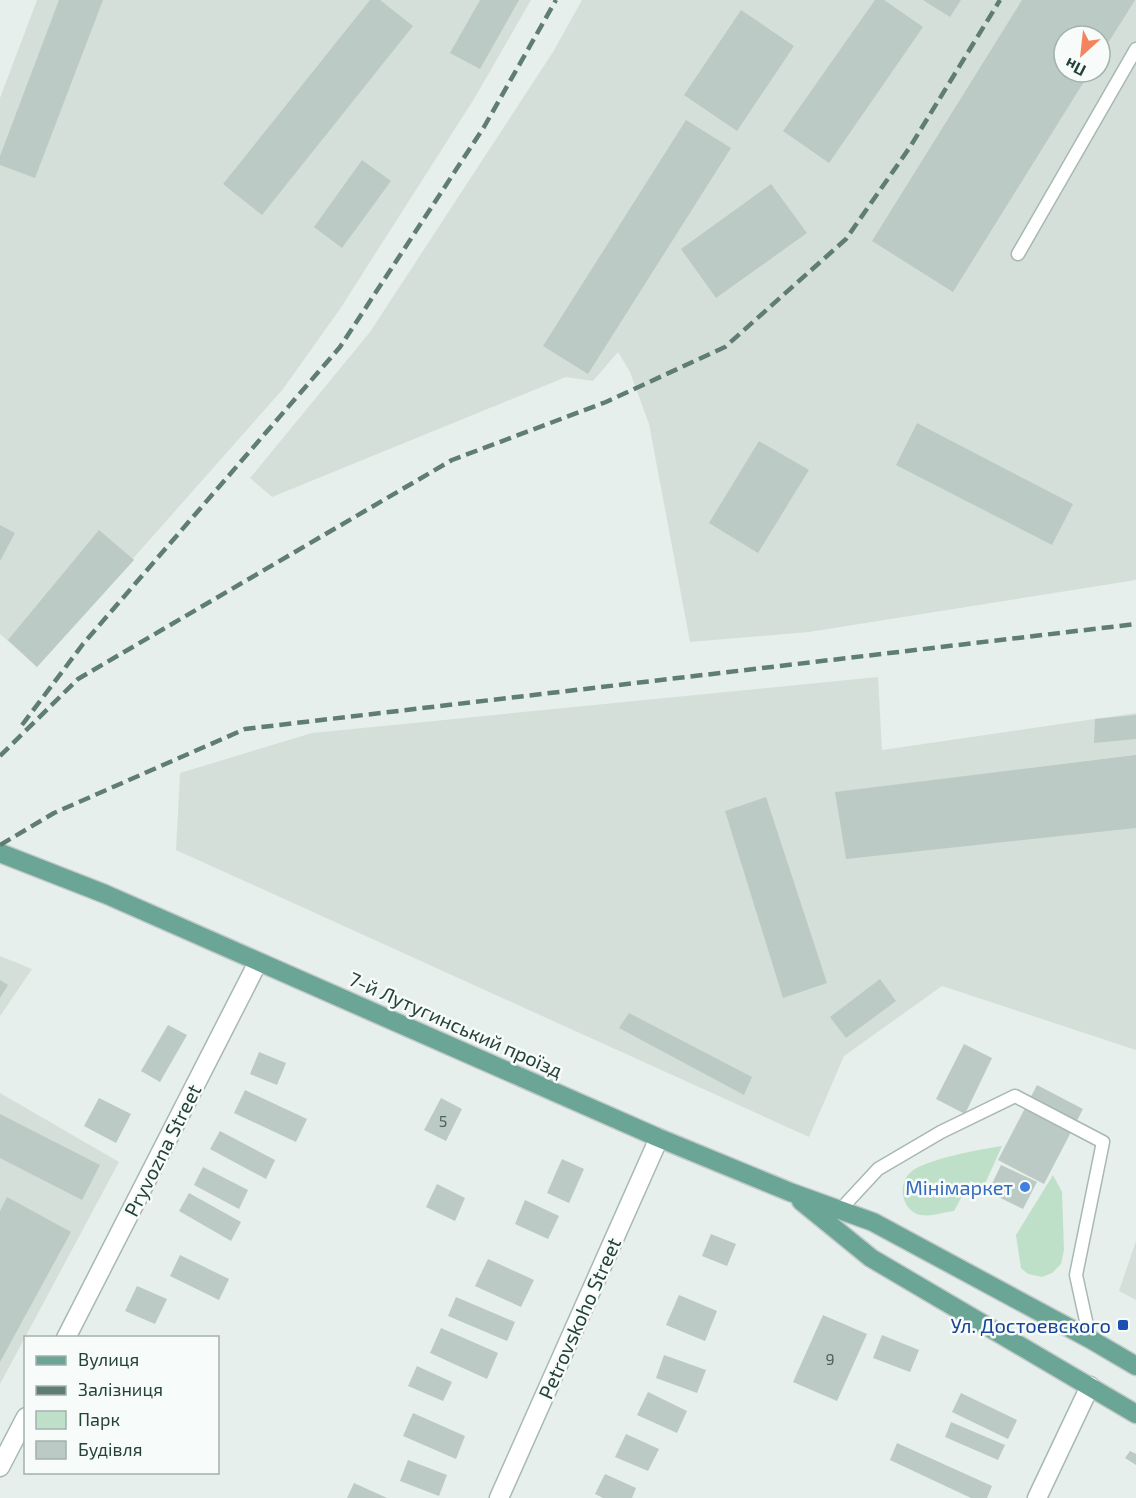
<svg xmlns="http://www.w3.org/2000/svg" width="1136" height="1498" font-family="'Exo 2',sans-serif">
	<rect width="100%" height="100%" fill="#e6efeb"/>
	<g fill="#d4dfda" fill-rule="evenodd">
		<path d="M37 0H531L474 99 340 309 283 389 37 667 0 634V98Z"/>
		<path d="M582 0H1136V580L809 632 690 642 649 424 630 372 618 352 593 381 566 377 272 497 250 478 370 332 553 52ZM1064 36H1100V72H1064Z"/>
		<path d="M878 677 882 750 1136 713V1050L942 986 844 1056 809 1137 176 850 180 773 312 733Z"/>
		<path d="M0 956 32 969 0 1016Z"/>
		<path d="M0 1093 119 1162 0 1384Z"/>
		<path d="M1136 1241V1300L1119 1291Z"/>
	</g>
	<g fill="#bfe0c8">
		<path d="M1002 1146 984 1186 970 1181 954 1211C944 1212 931 1217 921 1215 902 1212 896 1183 912 1171 928 1159 981 1149 1002 1146Z"/>
		<path d="M1053 1175 1062 1192 1064 1250 1061 1264 1052 1273 1042 1277 1028 1274 1021 1268 1016 1235Z"/>
	</g>
	<g fill="#bbcac4">
		<path d="M59 0H103L35 178 0 165V156Z"/>
		<path d="M370 0H380L413 26 262 215 223 184Z"/>
		<path d="M480 0H519L480 69 450 53Z"/>
		<path d="M875 0H884L923 27 829 163 783 131Z"/>
		<path d="M923 0H961L950 17Z"/>
		<path d="M1022 0H1135L1100 56V36H1064V72H1090L953 292 872 241Z"/>
		<path d="M741 10 794 46 737 131 684 95Z"/>
		<path d="M686 120 731 148 588 374 543 346Z"/>
		<path d="M362 160 391 181 342 248 314 227Z"/>
		<path d="M771 184 807 233 716 298 681 249Z"/>
		<path d="M917 423 1073 504 1052 545 896 465Z"/>
		<path d="M759 441 809 470 758 553 709 523Z"/>
		<path d="M0 525 15 533 0 561Z"/>
		<path d="M99 530 134 560 37 667 8 640Z"/>
		<path d="M1136 715V739L1094 743 1095 719Z"/>
		<path d="M1136 755V828L846 859 835 792Z"/>
		<path d="M766 797 827 983 783 998 725 811Z"/>
		<path d="M880 979 896 1001 846 1038 830 1017Z"/>
		<path d="M0 980 8 985 0 998Z"/>
		<path d="M629 1013 752 1077 744 1095 619 1028Z"/>
		<path d="M168 1025 187 1035 160 1082 141 1071Z"/>
		<path d="M964 1044 992 1058 965 1114 936 1099Z"/>
		<path d="M259 1052 286 1063 277 1085 250 1074Z"/>
		<path d="M1037 1085 1083 1109 1044 1184 998 1160Z"/>
		<path d="M245 1090 307 1119 296 1142 234 1113Z"/>
		<path d="M99 1098 131 1114 116 1143 84 1126Z"/>
		<path d="M441 1098 462 1109 446 1141 424 1130Z"/>
		<path d="M0 1114 100 1165 82 1200 0 1158Z"/>
		<path d="M220 1131 275 1160 266 1179 210 1149Z"/>
		<path d="M562 1159 584 1169 569 1203 547 1193Z"/>
		<path d="M1001 1165 1037 1182 1023 1209 988 1192Z"/>
		<path d="M203 1167 248 1190 239 1209 194 1185Z"/>
		<path d="M437 1184 465 1198 455 1221 426 1207Z"/>
		<path d="M189 1193 241 1222 231 1241 179 1211Z"/>
		<path d="M7 1197 71 1232 0 1362V1211Z"/>
		<path d="M525 1200 559 1216 548 1239 515 1224Z"/>
		<path d="M711 1234 736 1244 727 1266 702 1256Z"/>
		<path d="M180 1255 229 1279 219 1300 170 1276Z"/>
		<path d="M488 1259 534 1280 521 1307 475 1286Z"/>
		<path d="M137 1286 167 1299 155 1324 125 1311Z"/>
		<path d="M679 1295 717 1311 705 1341 666 1325Z"/>
		<path d="M456 1297 515 1322 507 1341 448 1316Z"/>
		<path d="M823 1315 867 1334 837 1401 793 1382Z"/>
		<path d="M441 1328 498 1353 487 1379 430 1353Z"/>
		<path d="M882 1335 919 1350 910 1372 873 1358Z"/>
		<path d="M664 1355 706 1370 697 1393 656 1378Z"/>
		<path d="M417 1366 452 1382 443 1401 408 1386Z"/>
		<path d="M648 1392 687 1411 677 1433 637 1415Z"/>
		<path d="M961 1393 1017 1420 1008 1439 952 1412Z"/>
		<path d="M413 1413 465 1436 456 1459 403 1436Z"/>
		<path d="M951 1422 1005 1445 998 1460 945 1437Z"/>
		<path d="M626 1434 659 1449 648 1471 615 1457Z"/>
		<path d="M897 1443 992 1486 987 1498H971L890 1460Z"/>
		<path d="M1130 1451 1136 1454V1465L1125 1458Z"/>
		<path d="M408 1460 447 1475 439 1496 400 1481Z"/>
		<path d="M605 1474 636 1488 632 1498H603L595 1494Z"/>
		<path d="M354 1483 387 1498H347Z"/>
	</g>
	<g fill="none" stroke-linecap="round" stroke-linejoin="round">
		<g stroke="#a8b8b2" stroke-width="15">
			<g id="lane">
				<path d="M1018 254 1136 49"/>
				<path d="M840 1210 878 1169 941 1132 1015 1096 1103 1142 1076 1275 1090 1339"/>
			</g>
		</g>
		<g stroke="#a8b8b2" stroke-width="21">
			<g id="street">
				<path d="M66 1338 258 962"/>
				<path d="M0 1467 26 1417"/>
				<path d="M499 1498 659 1138"/>
				<path d="M1037 1498 1090 1386"/>
			</g>
		</g>
		<g stroke="#c2cac8" stroke-width="21">
			<g id="primary">
				<path d="M0 853 105 894 659 1138 790 1192 873 1222 1090 1339 1136 1366"/>
				<path d="M801 1201 871 1258 1136 1414"/>
			</g>
		</g>
		<use href="#lane" stroke="#fff" stroke-width="12"/>
		<use href="#street" stroke="#fff" stroke-width="18"/>
		<use href="#primary" stroke="#6aa596" stroke-width="18"/>
		<g stroke="#5f7d75" stroke-width="4.5" stroke-dasharray="12 6" stroke-linecap="butt">
			<path d="M22 725 83 644 340 347 484 127 556 0"/>
			<path d="M0 756 78 679 452 460 606 402 725 347 846 239 910 147 1000 0"/>
			<path d="M0 845 54 813 245 729 1136 624"/>
		</g>
	</g>
	<circle fill="#3f7fe0" stroke="#f7fbf9" stroke-width="2" cx="1025" cy="1187" r="6"/>
	<rect fill="#1a4fb4" stroke="#f7fbf9" stroke-width="2" x="1117" y="1319" width="12" height="12" rx="3"/>
	<g text-anchor="middle" dominant-baseline="central" stroke-width="5" stroke-linejoin="round" paint-order="stroke">
		<g font-size="16" fill="#4a645c">
			<text x="443" y="1120">5</text>
			<text x="830" y="1358">9</text>
		</g>
		<g font-size="20" fill="#24423a" stroke="#f7fbf9">
			<text transform="translate(456 1024) rotate(24)">7-й Лутугинський проїзд</text>
			<text transform="translate(162 1150) rotate(-63)">Pryvozna Street</text>
			<text transform="translate(579 1318) rotate(-66)">Petrovskoho Street</text>
		</g>
		<g font-size="20" fill="#366cbe" stroke="#f7fbf9" text-anchor="end">
			<text x="1013" y="1187">Мінімаркет</text>
		</g>
		<g font-size="20" fill="#164399" stroke="#f7fbf9" text-anchor="end">
			<text x="1111" y="1325">Ул. Достоевского</text>
		</g>
	</g>
	<rect x="24" y="1336" width="195" height="138" fill="#f7fbf9" stroke="#a3b1ad" stroke-width="1.5"/>
	<rect x="36" y="1356" width="30" height="9" fill="#6aa596" stroke="#a3b1ad" stroke-width="1.5"/>
	<text x="78" y="1366" font-size="18" fill="#24423a">Вулиця</text>
	<rect x="36" y="1386" width="30" height="9" fill="#5f7d75" stroke="#a3b1ad" stroke-width="1.5"/>
	<text x="78" y="1396" font-size="18" fill="#24423a">Залізниця</text>
	<rect x="36" y="1411" width="30" height="18" fill="#bfe0c8" stroke="#a3b1ad" stroke-width="1.5"/>
	<text x="78" y="1426" font-size="18" fill="#24423a">Парк</text>
	<rect x="36" y="1441" width="30" height="18" fill="#bbcac4" stroke="#a3b1ad" stroke-width="1.5"/>
	<text x="78" y="1456" font-size="18" fill="#24423a">Будівля</text>
	<g transform="translate(1082 54) rotate(207)"><circle r="28" fill="#f7fbf9" stroke="#a3b1ad" stroke-width="1.5"/>
	<path d="M0-4.5L10 22L0 15L-10 22Z" fill="#f4845f"/>
	<text y="-9" font-size="16" font-weight="bold" text-anchor="middle" fill="#24423a">Пн</text>
	</g>
</svg>
